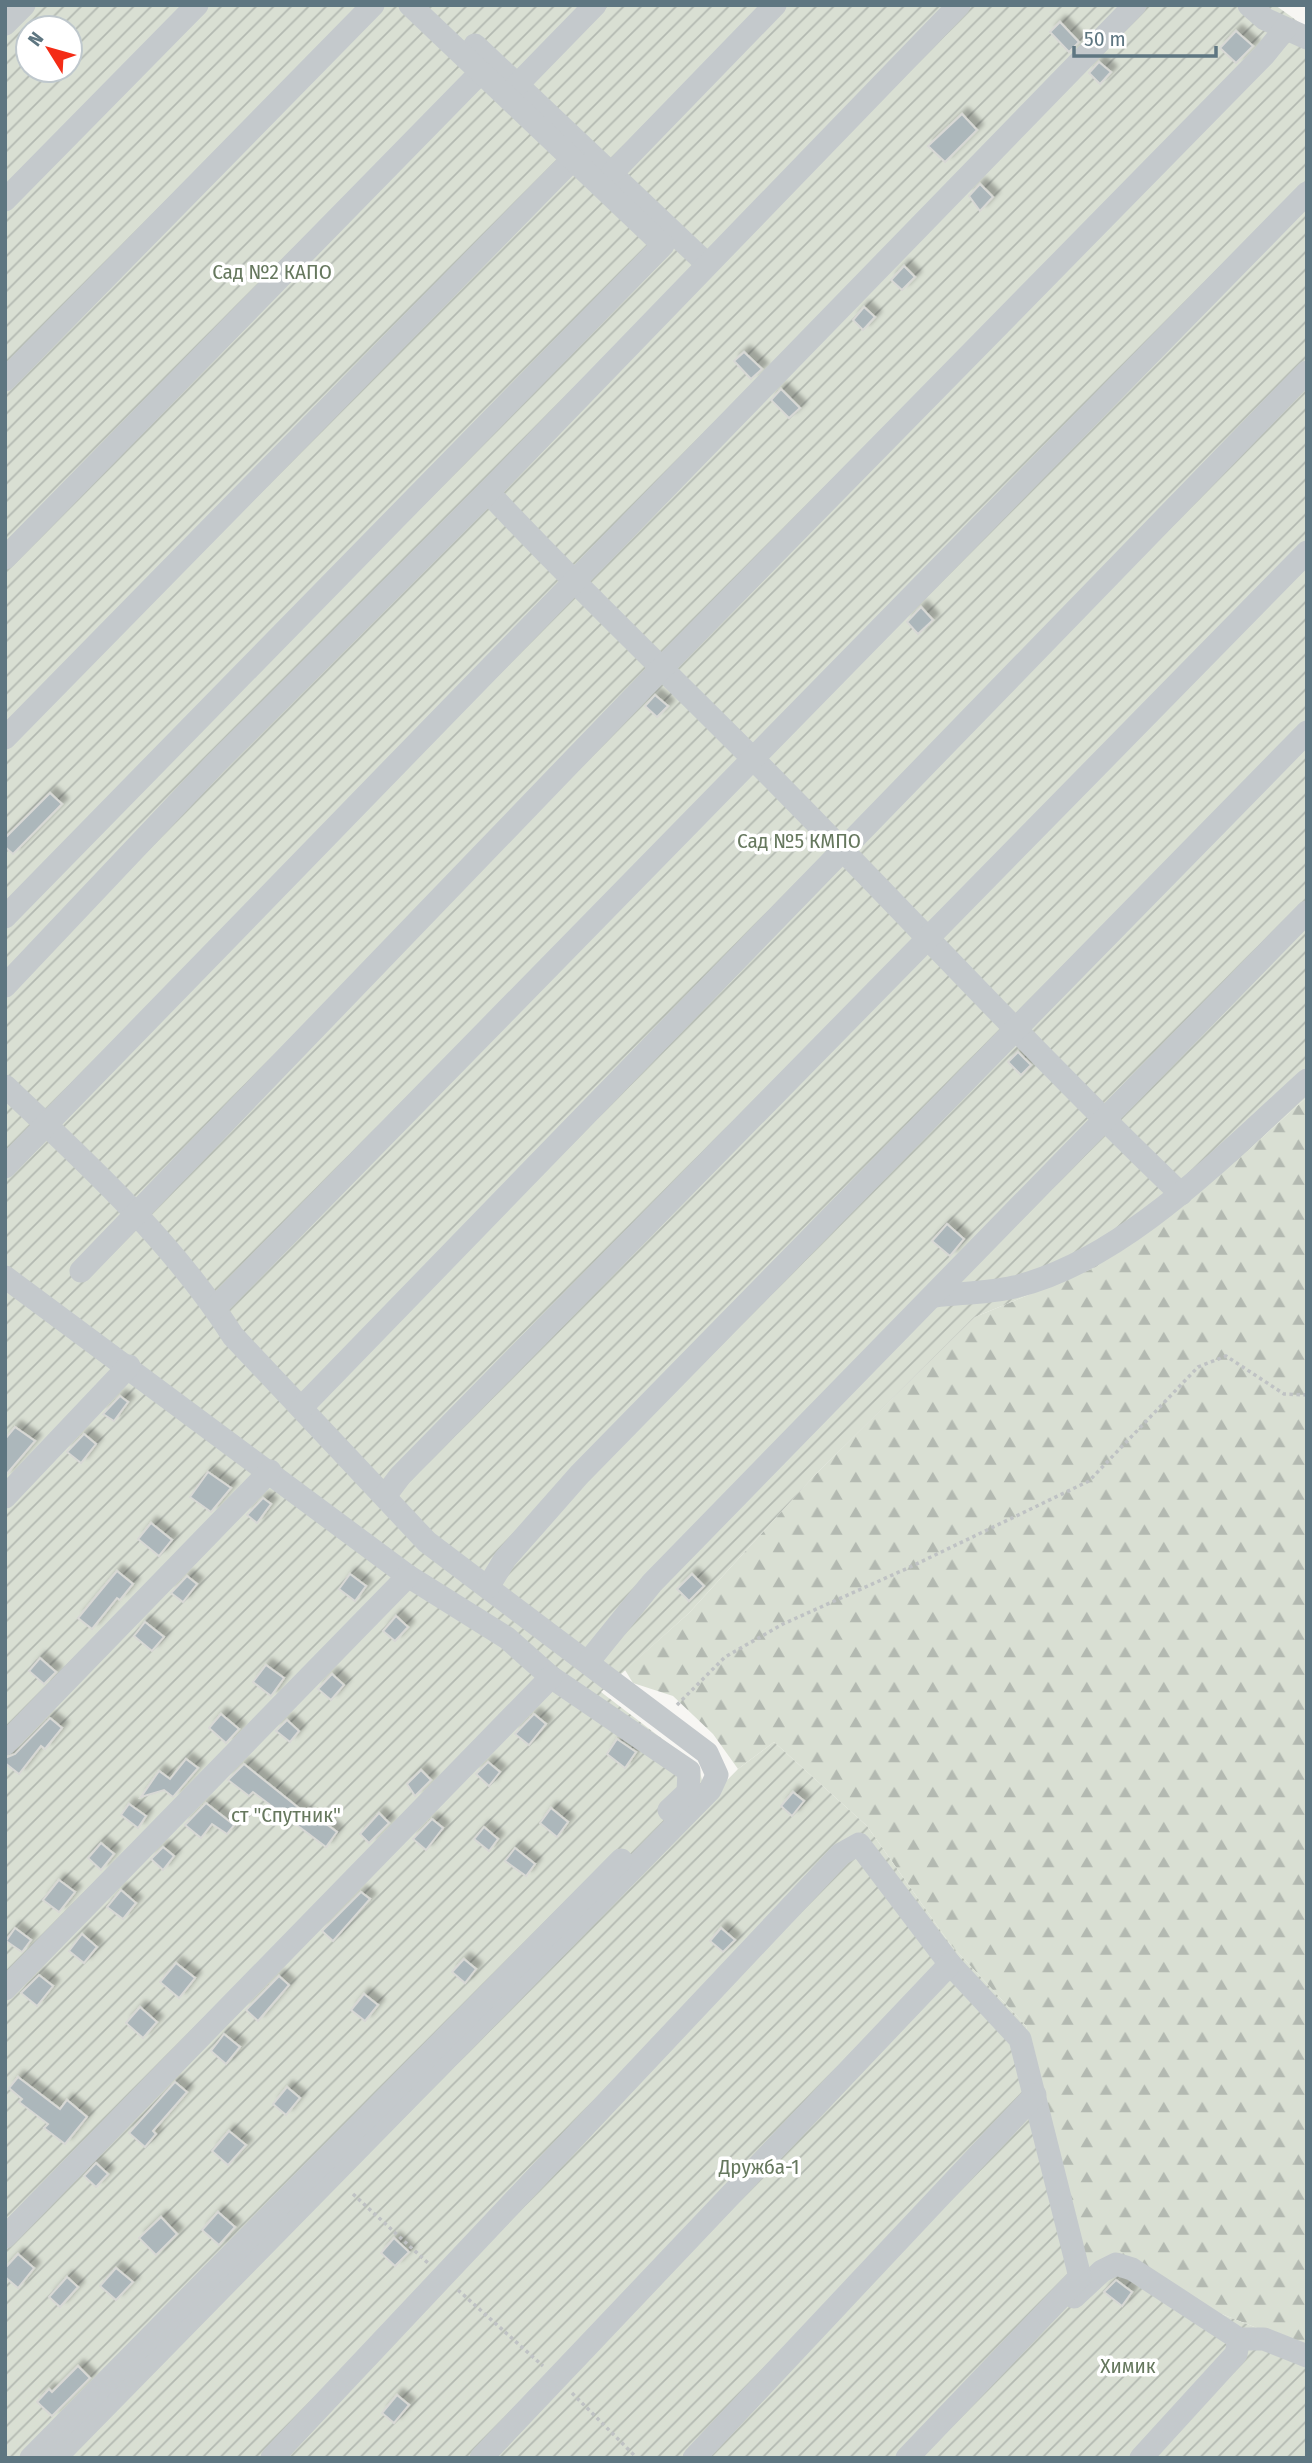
<svg xmlns="http://www.w3.org/2000/svg" width="1312" height="2463" font-family="'Fira Sans Condensed',sans-serif">
	<defs>
		<pattern id="forest-firs" width="22" height="20" patternUnits="userSpaceOnUse" patternTransform="scale(1.75)"><rect width="22" height="20" fill="#d9dfd3"/><path d="M5 1l3.5 6h-7zM16 11l3.5 6h-7z" fill="#b3b9b1"/></pattern>
		<pattern id="garden-furrows" width="10" height="10" patternUnits="userSpaceOnUse" patternTransform="scale(1.75)"><rect width="10" height="10" fill="#d9dfd3"/><path d="M-1 1l2-2M0 10L10 0M9 11l2-2" fill="none" stroke="#b3b9b1"/></pattern>
		<filter id="shadow"><feDropShadow dx="6" dy="-6" stdDeviation="2" flood-color="#0004"/></filter>
	</defs>
	<rect width="100%" height="100%" fill="#f7f6f3"/>
	<path fill="url(#forest-firs)" d="M1307 1097V2348L1204 2307 1090 2272 1073 2225 1026 2026 950 1944 867 1826 774 1742 738 1769 713 1734 673 1696 633 1683 625 1670 689 1613 813 1477 975 1317 1096 1267 1236 1161Z"/>
	<g fill="url(#garden-furrows)" fill-rule="evenodd">
		<path d="M5 5H1275L1307 28V1097L1236 1161 1096 1267 975 1317 813 1477 689 1613 601 1692 699 1767 703 1785 42 2458H5ZM28 28H70V70H28Z"/>
		<path d="M774 1742 867 1826 950 1944 1026 2026 1073 2225 1090 2271 1117 2249 1204 2307 1307 2348V2458H65L738 1769Z"/>
	</g>
	<g fill="#acb7bb" stroke="#d8d8d5" stroke-width="2" filter="url(#shadow)">
		<path d="M1060 22 1079 42 1069 52 1050 32Z"/>
		<path d="M1236 31 1253 46 1236 63 1220 48Z"/>
		<path d="M1099 62 1111 72 1100 84 1089 73Z"/>
		<path d="M962 114 977 130 945 162 928 146Z"/>
		<path d="M980 184 993 197 980 211 969 196Z"/>
		<path d="M904 266 915 277 902 290 891 280Z"/>
		<path d="M864 307 875 317 863 330 853 320Z"/>
		<path d="M744 352 762 369 751 379 734 361Z"/>
		<path d="M781 389 800 408 789 418 771 400Z"/>
		<path d="M921 607 933 620 918 634 907 622Z"/>
		<path d="M655 695 668 706 657 717 645 706Z"/>
		<path d="M50 793 62 804 13 854 5 847V838Z"/>
		<path d="M1018 1052 1031 1065 1021 1075 1008 1062Z"/>
		<path d="M947 1224 964 1239 950 1256 932 1241Z"/>
		<path d="M120 1396 128 1402 114 1421 103 1414Z"/>
		<path d="M15 1427 35 1441 5 1476V1439Z"/>
		<path d="M84 1434 96 1444 81 1463 67 1452Z"/>
		<path d="M208 1472 231 1488 211 1512 190 1497Z"/>
		<path d="M263 1498 271 1504 257 1523 247 1515Z"/>
		<path d="M151 1523 172 1540 159 1556 138 1539Z"/>
		<path d="M117 1571 133 1584 120 1600 117 1598 92 1629 78 1618Z"/>
		<path d="M350 1574 366 1586 355 1601 339 1589Z"/>
		<path d="M692 1574 704 1586 689 1601 677 1589Z"/>
		<path d="M187 1576 197 1584 183 1602 171 1593Z"/>
		<path d="M396 1616 408 1627 395 1641 383 1631Z"/>
		<path d="M145 1622 164 1637 152 1651 134 1636Z"/>
		<path d="M40 1658 56 1672 44 1684 29 1671Z"/>
		<path d="M266 1665 284 1678 271 1696 253 1682Z"/>
		<path d="M332 1674 344 1685 331 1700 318 1689Z"/>
		<path d="M221 1714 239 1729 226 1743 209 1728Z"/>
		<path d="M534 1714 546 1724 529 1745 515 1734Z"/>
		<path d="M50 1718 62 1728 45 1749 41 1746 19 1774 5 1763V1758L15 1754Z"/>
		<path d="M287 1720 299 1731 290 1742 276 1731Z"/>
		<path d="M617 1739 636 1752 625 1768 607 1754Z"/>
		<path d="M186 1759 198 1768 173 1797 164 1790 141 1797 159 1771 170 1779Z"/>
		<path d="M488 1762 500 1772 489 1786 476 1774Z"/>
		<path d="M244 1764 315 1821 317 1817 337 1832 326 1847 253 1792 249 1796 228 1780Z"/>
		<path d="M421 1770 431 1780 415 1796 407 1784Z"/>
		<path d="M793 1792 804 1801 792 1816 781 1806Z"/>
		<path d="M206 1803 234 1825 227 1834 212 1824 201 1838 185 1825Z"/>
		<path d="M129 1804 146 1816 138 1828 121 1815Z"/>
		<path d="M551 1808 568 1822 557 1837 540 1823Z"/>
		<path d="M379 1813 389 1823 369 1843 360 1834Z"/>
		<path d="M432 1819 443 1828 426 1850 413 1839Z"/>
		<path d="M484 1827 498 1839 489 1851 474 1839Z"/>
		<path d="M101 1843 114 1854 101 1870 88 1858Z"/>
		<path d="M163 1847 174 1856 163 1870 151 1859Z"/>
		<path d="M515 1848 535 1864 526 1876 505 1861Z"/>
		<path d="M59 1880 75 1892 59 1912 43 1900Z"/>
		<path d="M121 1890 136 1903 123 1919 107 1907Z"/>
		<path d="M361 1892 370 1899 333 1941 322 1931Z"/>
		<path d="M15 1928 31 1940 22 1952 6 1941Z"/>
		<path d="M721 1928 735 1940 723 1952 710 1941Z"/>
		<path d="M82 1934 97 1947 84 1963 69 1951Z"/>
		<path d="M464 1959 476 1969 465 1983 452 1972Z"/>
		<path d="M176 1963 195 1978 179 1998 160 1982Z"/>
		<path d="M39 1975 53 1986 37 2006 21 1993Z"/>
		<path d="M279 1976 289 1985 258 2021 246 2010Z"/>
		<path d="M364 1994 378 2005 365 2021 351 2010Z"/>
		<path d="M140 2007 157 2022 143 2038 126 2023Z"/>
		<path d="M224 2034 240 2047 226 2064 211 2051Z"/>
		<path d="M18 2077 60 2109 67 2100 87 2117 65 2144 44 2128 48 2124 19 2102 22 2099 9 2088Z"/>
		<path d="M175 2082 187 2092 153 2131 156 2134 145 2147 129 2133Z"/>
		<path d="M287 2087 300 2098 286 2115 273 2104Z"/>
		<path d="M229 2131 246 2145 228 2165 212 2151Z"/>
		<path d="M96 2163 108 2174 96 2187 84 2176Z"/>
		<path d="M218 2212 235 2227 219 2245 202 2230Z"/>
		<path d="M161 2217 177 2234 156 2255 139 2238Z"/>
		<path d="M394 2238 409 2252 395 2266 381 2253Z"/>
		<path d="M18 2254 34 2268 18 2288 5 2277V2268Z"/>
		<path d="M116 2268 133 2282 116 2300 100 2286Z"/>
		<path d="M67 2277 78 2287 60 2307 49 2297Z"/>
		<path d="M1116 2280 1132 2292 1122 2306 1104 2292Z"/>
		<path d="M78 2366 90 2378 52 2416 37 2402 49 2389 52 2392Z"/>
		<path d="M397 2395 409 2405 394 2423 382 2413Z"/>
	</g>
	<g fill="none" stroke-linecap="round" stroke-linejoin="round">
		<g stroke="#bfc2c4" stroke-width="3.5" stroke-dasharray="3.5 3.5" stroke-linecap="butt">
			<path d="M677 1705 725 1657 783 1624 908 1568 1089 1481 1198 1367 1226 1356 1284 1394 1307 1395"/>
			<path d="M353 2194 429 2264"/>
			<path d="M458 2290 543 2366"/>
			<path d="M572 2393 637 2458"/>
		</g>
		<g stroke="#c4c9cc" stroke-width="23">
			<path d="M1249 5 1265 19 1307 38"/>
			<path d="M5 24 24 5"/>
			<path d="M475 45 707 264"/>
			<path d="M518 84 595 5"/>
			<path d="M613 172 775 5"/>
			<path d="M5 200 197 5"/>
			<path d="M5 380 373 5"/>
			<path d="M488 492C583 594 685 689 783 789 916 924 1044 1063 1181 1194"/>
			<path d="M5 558 481 72"/>
			<path d="M5 738 574 158"/>
			<path d="M5 917 663 245 410 5"/>
			<path d="M5 986 214 765 488 492 959 5"/>
			<path d="M5 1086C87 1163 173 1242 233 1336L427 1542 707 1753 717 1775 710 1790 55 2458"/>
			<path d="M5 1167 1135 5"/>
			<path d="M81 1271 661 669 1264 55 1285 29"/>
			<path d="M5 1277 408 1576 507 1638 551 1677 689 1771 688 1792 669 1810"/>
			<path d="M935 1296C961 1293 989 1293 1014 1287 1124 1261 1225 1154 1307 1080"/>
			<path d="M215 1308 1307 193"/>
			<path d="M302 1407 1307 372"/>
			<path d="M385 1496 400 1476 1307 552"/>
			<path d="M5 1497 129 1366"/>
			<path d="M488 1587 505 1559 579 1475 1307 732"/>
			<path d="M588 1662 652 1583 1307 912"/>
			<path d="M5 1744 270 1471"/>
			<path d="M5 1989 408 1576"/>
			<path d="M5 2237 551 1677"/>
			<path d="M1074 2297 1102 2271 1116 2264 1132 2269 1239 2339H1264L1307 2356"/>
			<path d="M31 2458 621 1860"/>
			<path d="M272 2458 841 1854 859 1844 950 1964 1020 2039 1080 2277 907 2458"/>
			<path d="M481 2458 950 1964"/>
			<path d="M694 2458 1035 2095"/>
			<path d="M1141 2458 1236 2354 1239 2339"/>
		</g>
	</g>
	<g text-anchor="middle" dominant-baseline="central" stroke-width="7" stroke-linejoin="round" paint-order="stroke">
		<g font-size="21" fill="#66785e" stroke="#fff">
			<text x="272" y="272">Сад №2 КАПО</text>
			<text x="799" y="841">Сад №5 КМПО</text>
			<text x="286" y="1815">ст "Спутник"</text>
			<text x="759" y="2167">Дружба-1</text>
			<text x="1128" y="2366">Химик</text>
		</g>
	</g>
	<rect width="1312" height="2463" fill="none" stroke="#5e7681" stroke-width="14"/>
	<g transform="translate(49 49) rotate(307)"><circle r="33" fill="#ffffff" stroke="#bfc8cd" stroke-width="2"/>
	<path d="M0-5L12 26L0 18L-12 26Z" fill="#f42c16"/>
	<text y="-10" font-size="19" font-weight="bold" text-anchor="middle" fill="#5e7681">N</text>
	</g>
	<path d="M1074 46v10h142v-10" fill="none" stroke="#5e7681" stroke-width="3.5"/>
	<text x="1084" y="46" font-size="21" fill="#5e7681" stroke="#ffffff" stroke-width="5" paint-order="stroke">50 m</text>
</svg>
